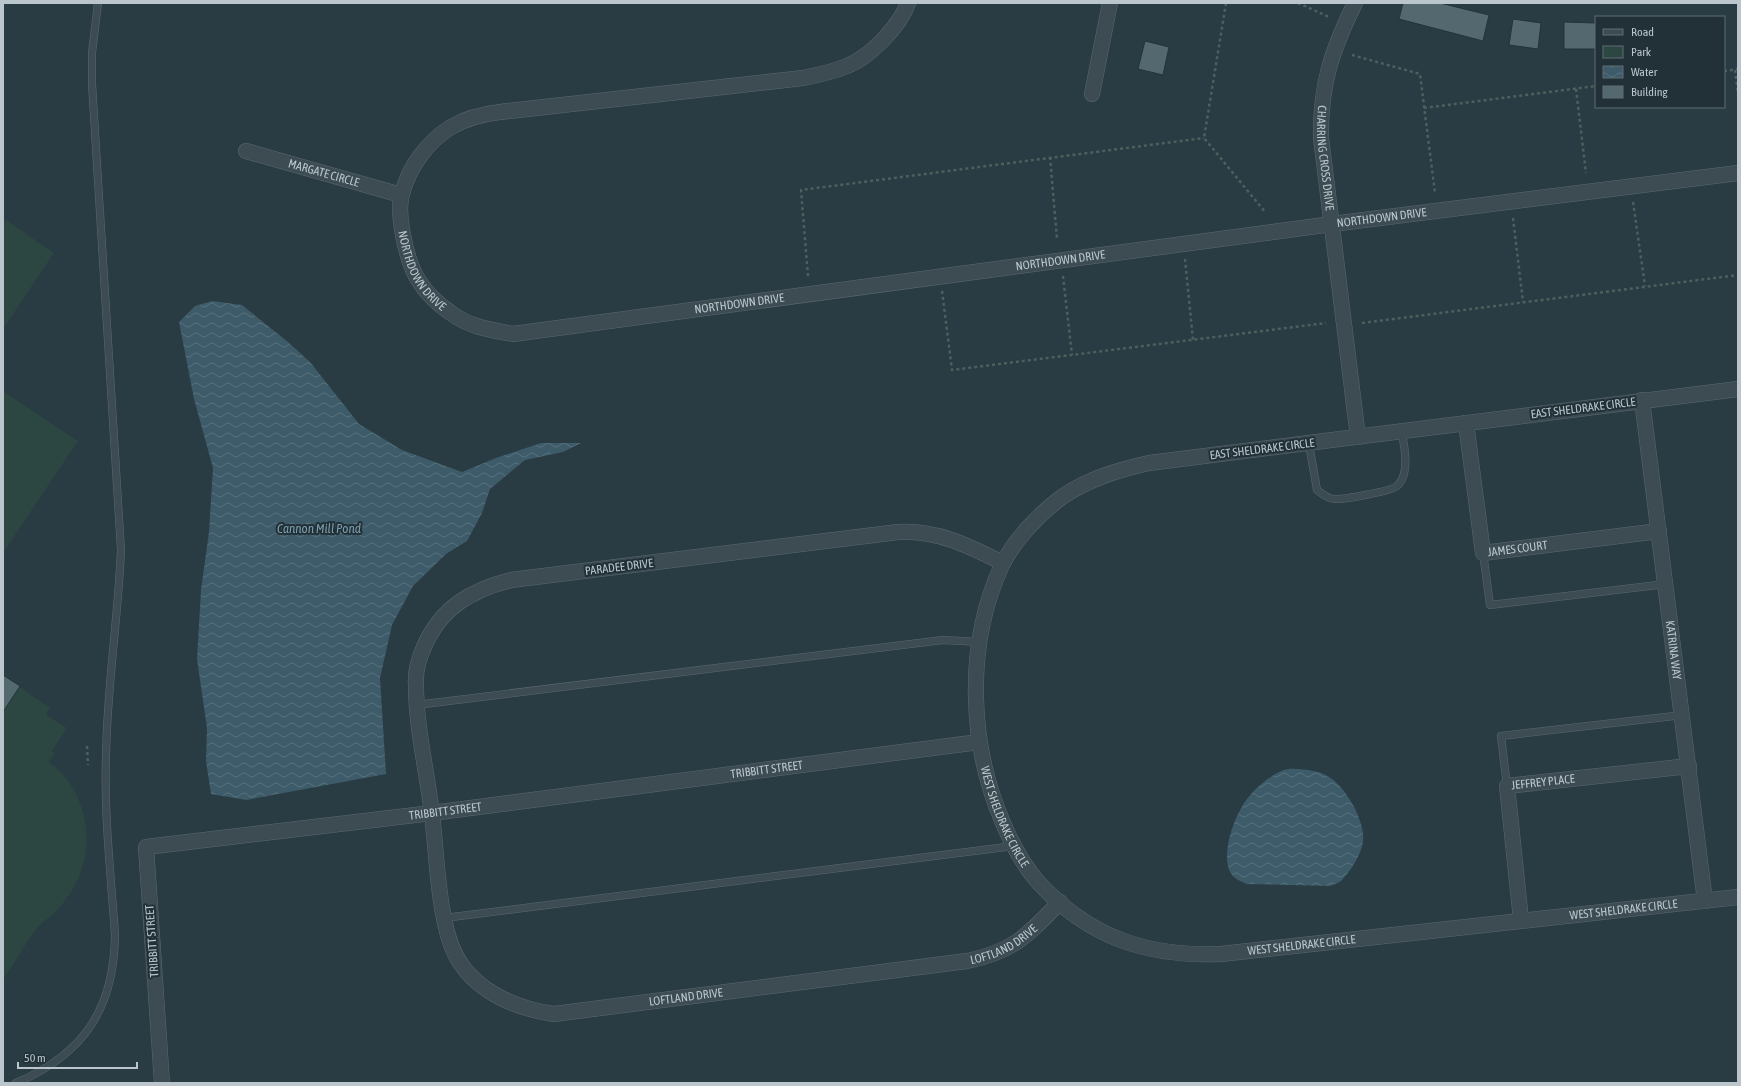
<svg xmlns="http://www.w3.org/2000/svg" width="1741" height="1086" font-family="'Asap Condensed',sans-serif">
	<defs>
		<pattern id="water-waves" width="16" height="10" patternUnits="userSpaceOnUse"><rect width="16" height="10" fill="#3e5b69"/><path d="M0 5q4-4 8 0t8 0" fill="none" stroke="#58717d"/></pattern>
	</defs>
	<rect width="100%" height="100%" fill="#293b43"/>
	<g fill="#2c4641">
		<path d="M3 218 54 253 3 329Z"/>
		<path d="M3 391 78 441 3 553Z"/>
		<path d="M3 675 50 708 46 715 67 728 52 751 55 753 49 762C66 774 75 789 82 808 93 845 84 881 58 909 53 916 43 921 38 927 25 944 14 963 3 980Z"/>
	</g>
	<g fill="url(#water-waves)">
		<path d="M212 301 242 305 288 342 310 362 359 424 402 450 462 472 496 458 541 443H581L563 452 525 460 490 489 482 513 467 541 446 554 413 586 392 625 380 678 386 774 246 800 211 794 206 761 207 728 197 659 201 590 209 532 213 468 194 399 179 322 195 306Z"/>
		<path d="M1299 769C1309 770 1320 771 1329 777 1346 787 1366 822 1363 842 1361 855 1350 872 1341 881 1338 883 1333 885 1330 886L1247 884C1240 881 1234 879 1230 872 1220 851 1237 808 1252 793 1259 785 1274 773 1284 770 1289 768 1295 769 1299 769Z"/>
	</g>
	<g fill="#546870" stroke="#24333a">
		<path d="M1403 3H1440L1489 15 1483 41 1399 19Z"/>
		<path d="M1513 19 1541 23 1538 49 1509 45Z"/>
		<path d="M1564 22 1596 23V49H1564Z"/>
		<path d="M1145 41 1169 47 1163 75 1138 69Z"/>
		<path d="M3 675 20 686 3 712Z"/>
	</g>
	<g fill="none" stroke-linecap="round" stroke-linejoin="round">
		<g stroke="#5b6970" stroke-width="8">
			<g id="service">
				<path d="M1309 444 1317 490C1322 494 1328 499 1334 499 1342 500 1392 491 1397 486 1410 475 1405 446 1401 432"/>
				<path d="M1483 553 1490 605 1666 584"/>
				<path d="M416 705 943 640 980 642"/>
				<path d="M1507 786 1501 736 1683 715"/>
				<path d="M444 918 1014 846"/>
				<path d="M16 1083C84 1054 114 1009 115 935 111 876 104 816 106 756 107 687 118 619 121 550L92 84V53L98 3"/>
			</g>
		</g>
		<g stroke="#5b6970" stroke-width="16">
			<g id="minor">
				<path id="s1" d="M908 3C900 26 870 57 847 66 833 72 818 75 803 78L500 112C483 114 466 118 451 127 427 142 409 167 402 194 396 214 407 264 419 281 427 294 439 305 451 313 469 327 491 330 513 334L1332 224 1738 173"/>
				<path id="s2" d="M1355 3C1332 50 1320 85 1321 138L1358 437"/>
				<path d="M1092 94 1110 3"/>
				<path id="s3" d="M246 151 401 195"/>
				<path id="s4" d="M1738 389 1149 463C1118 470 1088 479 1062 497 1039 514 1015 539 1002 565 965 645 969 744 1003 823 1012 844 1023 865 1038 882 1089 938 1148 957 1221 954L1738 897"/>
				<path id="s5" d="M1642 400 1705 901"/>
				<path id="s6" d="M1466 423 1483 553 1659 531"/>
				<path id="s7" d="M1003 563C969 546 938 530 898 532L511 580C472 590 441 607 424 647 419 658 415 673 416 685 416 728 427 771 432 814 437 854 438 929 459 961 479 993 518 1009 554 1014L967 961C1013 952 1028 935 1060 902"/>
				<path id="s8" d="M1521 920 1507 786 1689 766"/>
				<path id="s9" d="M162 1083 146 847 432 813 979 742"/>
			</g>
		</g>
		<g stroke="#4b615e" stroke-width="2.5" stroke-dasharray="3 3" stroke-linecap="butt">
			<path d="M1226 3 1204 138 1266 213"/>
			<path d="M1298 3 1331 18"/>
			<path d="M1352 55 1420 74 1435 193"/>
			<path d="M1735 70 1738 93"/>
			<path d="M1724 71 1738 69"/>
			<path d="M1576 89 1586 173"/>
			<path d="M1424 108 1596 86"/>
			<path d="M1050 157 1057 239"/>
			<path d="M1633 202 1645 286"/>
			<path d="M1513 218 1523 302"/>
			<path d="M1185 259 1193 340"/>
			<path d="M808 276 801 190 1204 138"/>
			<path d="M1063 276 1072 355"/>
			<path d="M942 291 952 370 1326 323"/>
			<path d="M1362 323 1738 275"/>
			<path d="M87 746 88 765"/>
		</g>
		<use href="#service" stroke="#3d4c53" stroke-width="7"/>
		<use href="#minor" stroke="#3d4c53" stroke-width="15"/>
	</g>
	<g text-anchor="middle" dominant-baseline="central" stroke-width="4" stroke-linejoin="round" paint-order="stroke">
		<g font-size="12" fill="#bac6cc" stroke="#223138">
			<text stroke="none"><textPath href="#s2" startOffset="161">CHARRING CROSS DRIVE</textPath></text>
			<text stroke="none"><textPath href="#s3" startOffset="81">MARGATE CIRCLE</textPath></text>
			<text stroke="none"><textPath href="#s1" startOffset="1655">NORTHDOWN DRIVE</textPath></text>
			<text stroke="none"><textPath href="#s1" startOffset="1331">NORTHDOWN DRIVE</textPath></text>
			<text stroke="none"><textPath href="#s1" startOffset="659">NORTHDOWN DRIVE</textPath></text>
			<text stroke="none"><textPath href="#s1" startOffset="1007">NORTHDOWN DRIVE</textPath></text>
			<text transform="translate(1583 408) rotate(-7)">EAST SHELDRAKE CIRCLE</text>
			<text transform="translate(1262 449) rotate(-7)">EAST SHELDRAKE CIRCLE</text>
			<text stroke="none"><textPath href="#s6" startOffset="166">JAMES COURT</textPath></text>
			<text transform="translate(619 567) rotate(-7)">PARADEE DRIVE</text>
			<text stroke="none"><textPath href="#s5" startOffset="252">KATRINA WAY</textPath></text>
			<text stroke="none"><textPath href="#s9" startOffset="862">TRIBBITT STREET</textPath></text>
			<text stroke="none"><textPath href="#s8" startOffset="171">JEFFREY PLACE</textPath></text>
			<text stroke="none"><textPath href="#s9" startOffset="538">TRIBBITT STREET</textPath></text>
			<text stroke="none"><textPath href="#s4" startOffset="1039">WEST SHELDRAKE CIRCLE</textPath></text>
			<text stroke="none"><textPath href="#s4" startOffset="1722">WEST SHELDRAKE CIRCLE</textPath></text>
			<text transform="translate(152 941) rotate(-94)">TRIBBITT STREET</text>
			<text stroke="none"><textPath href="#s7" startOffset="1504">LOFTLAND DRIVE</textPath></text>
			<text stroke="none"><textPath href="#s4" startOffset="1398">WEST SHELDRAKE CIRCLE</textPath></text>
			<text stroke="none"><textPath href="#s7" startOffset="1180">LOFTLAND DRIVE</textPath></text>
		</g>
		<g font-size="13" font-style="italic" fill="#7d9ead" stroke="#223138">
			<text x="319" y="528">Cannon Mill Pond</text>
		</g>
	</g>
	<rect width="1741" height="1086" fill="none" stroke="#bac6cc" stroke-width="8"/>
	<rect x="1595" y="16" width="130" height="92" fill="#223138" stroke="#5f6d73"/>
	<rect x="1603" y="29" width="20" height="6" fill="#3d4c53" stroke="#5f6d73"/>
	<text x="1631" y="36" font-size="12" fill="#bac6cc">Road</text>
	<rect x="1603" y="46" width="20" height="12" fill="#2c4641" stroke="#5f6d73"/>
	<text x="1631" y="56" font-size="12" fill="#bac6cc">Park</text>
	<rect x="1603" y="66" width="20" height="12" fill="url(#water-waves)" stroke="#5f6d73"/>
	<text x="1631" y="76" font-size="12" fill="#bac6cc">Water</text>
	<rect x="1603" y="86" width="20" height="12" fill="#546870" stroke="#5f6d73"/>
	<text x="1631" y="96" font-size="12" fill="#bac6cc">Building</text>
	<path d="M18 1062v6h119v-6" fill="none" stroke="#bac6cc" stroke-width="2"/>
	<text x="24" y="1062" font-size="12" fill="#bac6cc" stroke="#223138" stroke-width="3" paint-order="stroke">50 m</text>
</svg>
